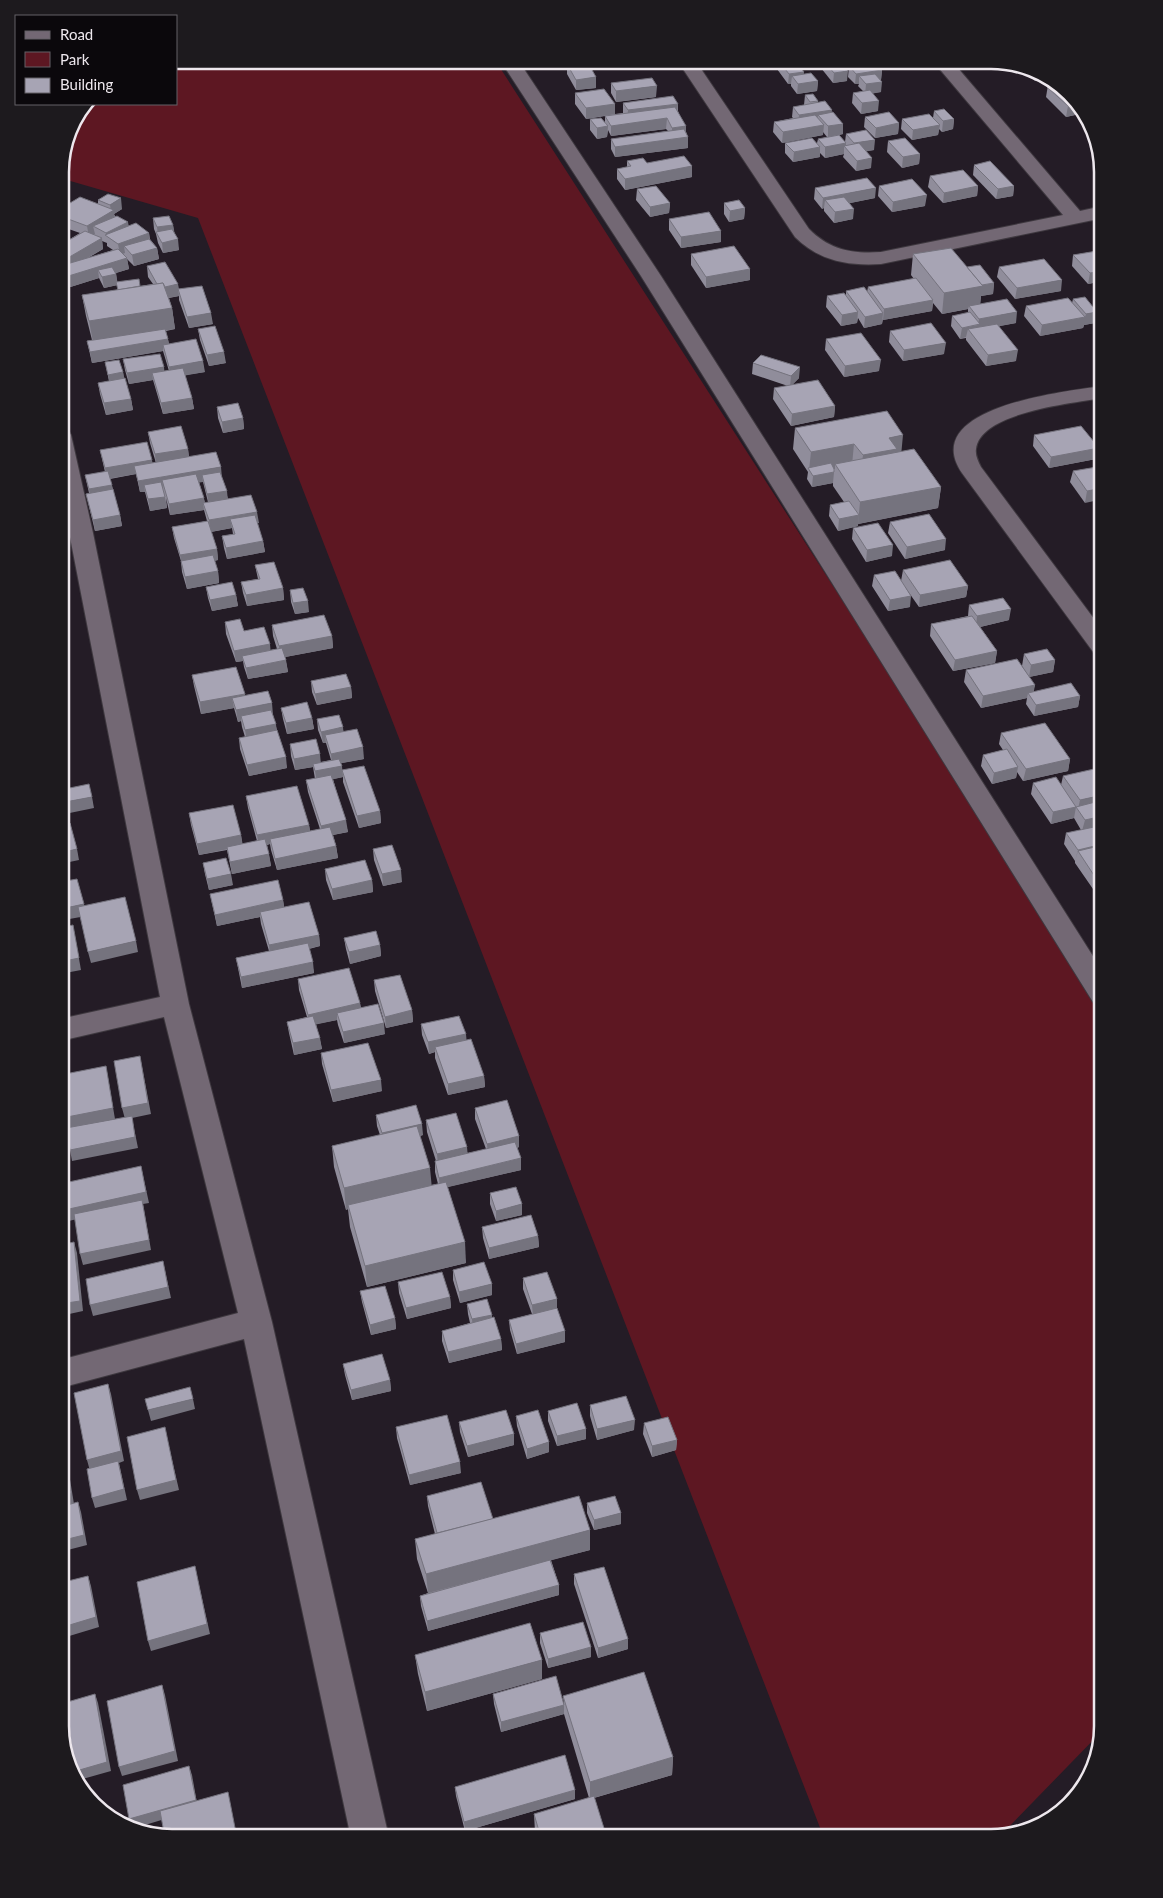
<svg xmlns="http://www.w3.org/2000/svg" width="1163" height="1898" font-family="Lato,sans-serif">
	<rect width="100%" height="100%" fill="#241c26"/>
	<path fill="#5d1722" d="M176 60H495L1103 1006V1727L1102 1731 1000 1836 992 1838H824L198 218 60 178V164L71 122 85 104H176Z"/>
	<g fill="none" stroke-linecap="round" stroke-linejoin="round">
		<g stroke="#3e383f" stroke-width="2">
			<g id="minor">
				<path d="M500 60H518L661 276 1103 972V1005L1093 1002 641 276Z"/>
				<path d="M677 60H695L809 229C830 250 852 254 881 252L1063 215 932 60H951L1080 211 1103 206V218L881 264C848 266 819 261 795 237Z"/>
				<path d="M1103 386V398C1074 403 980 412 976 449 975 455 978 461 981 467L1103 631V656L1094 653 962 473C917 407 1067 391 1103 386Z"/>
				<path d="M60 429 68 430 71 435 93 533 189 1004 272 1322 389 1838H351L244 1339 60 1388V1360L238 1313 164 1017 60 1041V1019L160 997 60 486Z"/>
			</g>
		</g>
		<use href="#minor" fill="#736874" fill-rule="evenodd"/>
	</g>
	<g fill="#908d9b" fill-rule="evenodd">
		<path d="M608 60H643V66L613 70 608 62Z"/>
		<path d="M750 60H766L765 63 753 65Z"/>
		<path d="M777 60H794L804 72 803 74 818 81 817 91 797 94 791 86V84H788L777 69Z"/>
		<path d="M821 60H838L847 81 833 83 821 68Z"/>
		<path d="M567 64 596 88 576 90 567 74Z"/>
		<path d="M849 66 882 70 881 80V92L873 93 878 111 861 114 852 103 853 93 863 91 858 86 859 84H855L848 77Z"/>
		<path d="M1021 68 1051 78 1035 81Z"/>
		<path d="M1049 79H1054L1084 113 1066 117 1046 97Z"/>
		<path d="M611 83 656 97 616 102 611 93Z"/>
		<path d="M575 93 615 104V114L623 113V103L678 104V111L688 137V148L615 157 611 149V139L668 131 666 129 611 136 608 130 607 137 597 139 590 130V119L605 123V116L586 119 575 104Z"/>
		<path d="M805 95 818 101V103L832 113 843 134 839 135 845 142 846 134 874 150 866 151 871 168 856 171 843 157 844 154 825 158 820 153V157L793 162 785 153V143H817L818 139 827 137 823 132V135L782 143 773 132 774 122 793 118 792 117 793 107 804 105Z"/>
		<path d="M934 111 954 119 953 129 942 132 939 129 938 135 912 140 901 129 902 119 933 118Z"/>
		<path d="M865 117 899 123 898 134 875 138 864 127Z"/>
		<path d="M888 141 920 154 919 164 902 168 887 152Z"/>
		<path d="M627 161 647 163 692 166V177L625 190 617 179V169L627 167Z"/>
		<path d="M974 165 1014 186 1013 196 996 199 973 175Z"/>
		<path d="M930 176 978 186 977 196 943 203 928 187Z"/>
		<path d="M879 186 925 206 892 212 878 196Z"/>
		<path d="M815 188 875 198 850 203 853 219 834 223 824 211V208L822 209 814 199Z"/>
		<path d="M637 189 670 203 669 213 650 217 636 200Z"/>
		<path d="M98 200 122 209 114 214 115 216 129 226 149 233 150 239 157 248 159 259 134 266 127 259 129 269 116 273 117 282 140 286 153 284 148 277 147 266 179 289 213 324 189 328 179 300V296L169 298 172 308 175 329 166 331 169 344 205 372 185 375 192 398 194 409 163 414 153 380 129 384 125 370 123 359 164 371H169L163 351 92 363 87 341 92 340 86 316 82 295 118 290 117 285 104 288 99 278 64 289 60 285V266H61H60V245L80 233 60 226V209L98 204ZM102 241 107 243V246L113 250 88 258 103 249Z"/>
		<path d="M724 203 745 208 744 219 729 222 724 214Z"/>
		<path d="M153 218 173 225 174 233 179 250 163 253 158 243 156 234 154 229Z"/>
		<path d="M669 219 721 242 681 248 669 230Z"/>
		<path d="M1103 250V281L1088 284 1072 266 1073 255Z"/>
		<path d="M691 254 750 269V280L706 288 691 265Z"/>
		<path d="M913 254 967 267 994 283 993 294 981 296 980 304 1016 323 999 326 1016 361 986 366 966 340V338L960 339 951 326 952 316 968 313V309L942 314 933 303 932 311 883 320V319L882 324 864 328 858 318 857 323 841 326 826 307 827 296 846 295V291L867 292 868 287 914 279 911 275Z"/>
		<path d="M999 267 1061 291 1015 299 997 277Z"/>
		<path d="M1103 292V311L1097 304 1099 293Z"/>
		<path d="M1073 299 1095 323 1084 325 1083 328 1040 336 1024 316 1026 306 1072 303Z"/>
		<path d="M198 329 226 363 209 366 200 340Z"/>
		<path d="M890 331 944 354 903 361 889 342Z"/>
		<path d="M826 339 879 371 844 377 825 350Z"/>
		<path d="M105 362 123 372 124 379 131 399 133 410 106 415 100 394 98 383 109 381Z"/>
		<path d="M753 363 799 378 792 385 835 406 834 417 791 426 773 399 774 388 788 386 752 374Z"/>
		<path d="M217 407 243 418 244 429 223 433 218 418Z"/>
		<path d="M795 428 901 451 941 487 938 508 858 524V526L838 531 829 516 830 505 844 502 833 486V483L812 487 807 479 808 472 793 449Z"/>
		<path d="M148 432 188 449 189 457 222 478 228 499 259 523H257L263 541 265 552 227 559 224 548 222 536 233 534 232 528 211 532 217 549 218 560 214 561 218 571 219 583 187 589 182 572 181 561 174 538 172 527 207 521 204 510 170 515 166 498 167 508 150 511 145 492H140L136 474 110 479 120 515 122 526 95 531 86 494 89 493 85 475 105 472 100 450 153 463H156L150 443ZM199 482H203L208 502 205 503Z"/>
		<path d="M1034 435 1099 448 1096 459 1049 468 1033 446Z"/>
		<path d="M1103 466 1085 503 1070 482 1073 471Z"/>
		<path d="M890 522 945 550 905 559 888 533Z"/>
		<path d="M853 528 892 556 866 562 852 539Z"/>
		<path d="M255 565 283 588 284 600 247 606 243 593 241 582 258 579Z"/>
		<path d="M903 570 968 586 966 597 919 607 905 587 910 607 888 611 872 586 874 575 901 581Z"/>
		<path d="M206 587 236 595 238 606 212 611 208 598Z"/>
		<path d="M290 590 309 612 295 614 291 602Z"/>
		<path d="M969 605 1009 620 980 627 997 651 995 663 953 671 930 636 931 624 968 616Z"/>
		<path d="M225 622 244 631 270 644V650L277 649 273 636 272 625 332 636 333 648 285 657 288 672 248 679 244 667 243 661 236 662 226 634Z"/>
		<path d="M1024 654 1055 660 1053 672 1029 677 1022 666Z"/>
		<path d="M966 670 1035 685 1033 691 1080 696 1078 707 1034 716 1026 704 1027 698 981 708 964 682Z"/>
		<path d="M192 675 245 694V696L273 715 287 768 249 776 240 749 239 738 245 737 242 727 241 721 238 722 234 708 201 714 194 686Z"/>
		<path d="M311 681 351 687 352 698 317 705 312 692Z"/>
		<path d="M281 708 312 718 314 729 287 734 283 719Z"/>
		<path d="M317 719 344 731 364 759 341 763 342 770 380 811 381 823 359 828 343 782V777L333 779 348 832 333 835 336 846 338 858 277 870 271 850 270 844 267 845 271 866 232 874 227 850 199 855 191 825 189 813 241 835 242 844 257 841 248 808 246 796 309 825 310 831 320 829 308 792 306 780 315 779 313 767 295 770 291 756 290 744 321 762 331 760 326 743H323L318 730Z"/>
		<path d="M1001 733 1070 759 1068 771 1023 781 1017 772 1016 778 992 784 981 766 983 755 1003 750 999 744Z"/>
		<path d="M1063 776 1103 826 1095 828 1103 839V902H1102L1075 863V861L1064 844 1066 833 1081 830 1074 818 1051 824 1031 794 1033 783 1061 785Z"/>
		<path d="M373 849 402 882 383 886 374 860Z"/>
		<path d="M203 863 233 885 209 890 205 874Z"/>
		<path d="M325 869 372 880 373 892 333 900 326 880Z"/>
		<path d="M210 894 283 900 284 907 319 935 320 946 309 949 314 973 242 988 236 958 269 951 261 924 260 917 217 926Z"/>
		<path d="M344 938 380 945 381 956 350 964 346 949Z"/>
		<path d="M298 979 360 1003 361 1008 385 1034 344 1043 338 1025 337 1020 316 1024 322 1049 294 1055 289 1033 287 1022 307 1017 299 990Z"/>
		<path d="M374 980 412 1010 413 1022 386 1028 375 991Z"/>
		<path d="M421 1024 466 1034V1040L484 1076 485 1087 448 1095 435 1058V1052L429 1054 422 1035Z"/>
		<path d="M321 1053 382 1091 333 1102 322 1064Z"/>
		<path d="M475 1108 519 1136V1147L517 1148 521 1170 447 1187 466 1263 367 1287 350 1227 348 1209 346 1210 334 1167 332 1146 380 1135 377 1126 376 1115 423 1135 420 1136 431 1185 438 1184 435 1172V1161H436L427 1132 426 1120 468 1153 486 1149 475 1119Z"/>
		<path d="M490 1193 522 1215 496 1221 490 1204Z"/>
		<path d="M482 1227 538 1236 539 1247 489 1259 483 1238Z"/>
		<path d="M453 1270 492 1295 460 1303 453 1280Z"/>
		<path d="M523 1278 557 1309 565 1342 517 1354 510 1330 509 1320 532 1314 523 1289Z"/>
		<path d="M398 1282 450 1297 451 1308 407 1319 399 1293Z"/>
		<path d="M360 1291 395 1318 396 1329 371 1335 362 1302Z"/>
		<path d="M467 1304 492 1315V1318L501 1339 502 1350 449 1363 442 1341V1331L470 1323 468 1314Z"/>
		<path d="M343 1364 390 1380 391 1391 352 1400 345 1375Z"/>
		<path d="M590 1405 634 1430 597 1440 590 1416Z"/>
		<path d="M548 1411 586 1439 557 1446 548 1421Z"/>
		<path d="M516 1416 549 1452 527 1459 517 1426Z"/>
		<path d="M459 1422 514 1445 468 1457 460 1432Z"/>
		<path d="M644 1423 677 1440 676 1450 652 1457 643 1434Z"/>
		<path d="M396 1427 461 1473 410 1485 397 1438Z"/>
		<path d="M427 1496 493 1519 590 1550 551 1560 559 1585V1595L428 1631 421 1606 420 1596 428 1593 417 1559 415 1539 435 1534 428 1506Z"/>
		<path d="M587 1503 621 1524 594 1530 587 1513Z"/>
		<path d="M574 1574 628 1649 598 1658 574 1584Z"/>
		<path d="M540 1633 591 1647V1657L548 1668 540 1643Z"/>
		<path d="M415 1655 542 1679 427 1711 418 1674Z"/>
		<path d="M493 1694 564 1705 563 1696 673 1757 672 1775 594 1798 607 1838H536L535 1832 534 1814 589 1798 564 1714 501 1732 494 1704Z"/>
		<path d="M455 1787 575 1790V1799L465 1831 456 1796Z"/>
	</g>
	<g fill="#75737e">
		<path d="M613 60H643V66L613 70Z"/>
		<path d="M754 60H766L765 63 753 65Z"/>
		<path d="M882 70 881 80 859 76V84H855L856 74Z"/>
		<path d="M848 71 847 81 833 83 834 73Z"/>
		<path d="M804 72 803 82 792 76 791 84H788L789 74Z"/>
		<path d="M1037 73 1051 78 1035 81Z"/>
		<path d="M596 77V88L576 90V80Z"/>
		<path d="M818 81 817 91 797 94 798 84Z"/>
		<path d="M882 82 881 92 865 95 866 84Z"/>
		<path d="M657 86 656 97 616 102V91Z"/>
		<path d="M879 101 878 111 861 114 862 103Z"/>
		<path d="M615 104V114L586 119V108Z"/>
		<path d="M678 104 677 114 627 121 628 110Z"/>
		<path d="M1076 105 1084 113 1066 117 1068 106Z"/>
		<path d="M832 110 831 120 818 115 817 122 798 125 799 115Z"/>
		<path d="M667 118 666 129 611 136V126Z"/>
		<path d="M954 119 953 129 942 132 943 121Z"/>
		<path d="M899 123 898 134 875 138 876 128Z"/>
		<path d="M843 124V134L828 137V126Z"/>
		<path d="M824 125 823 135 782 143 783 132Z"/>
		<path d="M940 125 938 135 912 140 913 130Z"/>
		<path d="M608 126 607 137 597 139V128Z"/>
		<path d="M686 126V136L672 138V128Z"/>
		<path d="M688 137V148L615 157V147Z"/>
		<path d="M875 140 874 150 853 154 854 143Z"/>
		<path d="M846 143V148L844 146V154L825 158V147Z"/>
		<path d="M820 147V157L793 162 794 152Z"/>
		<path d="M920 154 919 164 902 168 903 157Z"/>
		<path d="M872 158 871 168 856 171 857 161Z"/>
		<path d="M692 166V177L625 190V179Z"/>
		<path d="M978 186 977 196 943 203 944 193Z"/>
		<path d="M1014 186 1013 196 996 199 998 189Z"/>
		<path d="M876 188 875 198 831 207 825 200 824 208 822 209 823 198Z"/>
		<path d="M927 195 925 206 892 212 893 202Z"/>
		<path d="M121 198 122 209 114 214 115 220 93 226 95 234 89 237 87 226 111 211 110 205Z"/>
		<path d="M670 203 669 213 650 217V207Z"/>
		<path d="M745 208 744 219 729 222 730 211Z"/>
		<path d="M854 209 853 219 834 223 835 212Z"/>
		<path d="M128 222 130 233 106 236V233Z"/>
		<path d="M173 225 175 235 158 236 157 227Z"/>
		<path d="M721 231V242L681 248V237Z"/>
		<path d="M149 233 150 243 124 246 125 253 120 255 118 244Z"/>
		<path d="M102 238 103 249 68 269 66 259Z"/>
		<path d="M178 239 179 250 163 253 162 243Z"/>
		<path d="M157 248 159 259 134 266 132 255Z"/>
		<path d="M127 258 129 269 102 277 116 274 118 285 104 288 102 277 98 270 99 278 64 289 62 278Z"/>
		<path d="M750 269V280L706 288V277Z"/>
		<path d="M1103 271V281L1088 284 1090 273Z"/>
		<path d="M1062 280 1061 291 1015 299 1017 288Z"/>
		<path d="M994 283 993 294 981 296 980 307 969 306 968 309 942 314 944 293Z"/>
		<path d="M178 284 180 294 178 289 179 296 161 299 160 288Z"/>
		<path d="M933 300 932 311 883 320 884 309Z"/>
		<path d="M172 308 175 329 93 342 89 321Z"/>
		<path d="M858 312 857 323 841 326 842 315Z"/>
		<path d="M1017 312 1016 323 980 330 968 329 966 337 960 339 962 328 978 325 979 319Z"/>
		<path d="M1097 312 1095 323 1084 325 1083 328 1040 336 1042 325 1085 317 1086 314Z"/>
		<path d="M211 313 213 324 189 328 187 317Z"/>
		<path d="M883 313 882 324 864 328 865 317Z"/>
		<path d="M168 339 170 350 163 345V351L92 363 90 352Z"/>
		<path d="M946 343 944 354 903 361 904 350Z"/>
		<path d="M1018 350 1016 361 986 366 988 355Z"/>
		<path d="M224 352 226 363 209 366 207 355Z"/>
		<path d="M881 360 879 371 844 377 845 366Z"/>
		<path d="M203 361 205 372 171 378 169 367Z"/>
		<path d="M164 367 165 378 152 373 153 380 129 384 127 373Z"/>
		<path d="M800 367 799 378 790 387 791 376Z"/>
		<path d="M123 372 125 383 110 386 108 375Z"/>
		<path d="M192 398 194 409 163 414 161 403Z"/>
		<path d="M131 399 133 410 106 415 104 403Z"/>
		<path d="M835 406 834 417 791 426 792 414Z"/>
		<path d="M243 418 244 429 223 433 222 422Z"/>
		<path d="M903 435 901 456 860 477 863 455 889 438Z"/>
		<path d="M854 444 852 465 835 464V469L809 470 811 452Z"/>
		<path d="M1099 448 1096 459 1049 468 1051 457Z"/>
		<path d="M188 449 189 460 156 466 155 454Z"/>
		<path d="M152 460 154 471 134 466 136 474 107 479 105 468Z"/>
		<path d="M221 467 222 478 202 475 203 482 164 488 162 480 163 488 144 485 145 492H140L138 481Z"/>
		<path d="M834 472 833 483 812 487 813 476Z"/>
		<path d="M112 485 114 496 91 501 89 489Z"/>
		<path d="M941 487 938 508 858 524 860 502Z"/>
		<path d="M1103 488V499L1085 503 1087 491Z"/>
		<path d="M227 491 228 502 209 505 207 494Z"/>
		<path d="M165 497 167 508 150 511 148 499Z"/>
		<path d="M204 498 206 509 203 503 204 510 170 515 169 504Z"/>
		<path d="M257 512 259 523 233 528 230 519 232 528 210 532 209 520Z"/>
		<path d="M120 515 122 526 95 531 93 520Z"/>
		<path d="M859 515 858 526 838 531 839 519Z"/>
		<path d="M946 539 945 550 905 559 907 547Z"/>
		<path d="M263 541 265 552 227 559 226 548Z"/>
		<path d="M893 545 892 556 866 562 867 550Z"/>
		<path d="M217 549 218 560 182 566 180 555Z"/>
		<path d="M218 571 219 583 187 589 185 577Z"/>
		<path d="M968 586 966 597 919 607 920 595Z"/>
		<path d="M283 588 284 600 247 606 246 595Z"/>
		<path d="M236 595 238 606 212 611 210 600Z"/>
		<path d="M911 596 910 607 888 611 890 600Z"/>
		<path d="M308 601 309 612 295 614 293 603Z"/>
		<path d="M1011 609 1009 620 976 628 977 616Z"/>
		<path d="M332 636 333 648 280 658 279 646Z"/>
		<path d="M270 644 271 655 242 656 243 661 236 662 234 651Z"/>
		<path d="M997 651 995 663 953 671 955 660Z"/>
		<path d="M286 660 288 672 248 679 246 668Z"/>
		<path d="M1055 660 1053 672 1029 677 1031 665Z"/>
		<path d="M1035 685 1033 696 1028 693 1027 698 981 708 983 696Z"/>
		<path d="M351 687 352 698 317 705 315 694Z"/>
		<path d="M245 694 246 705 232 698 234 708 201 714 200 702Z"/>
		<path d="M1080 696 1078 707 1034 716 1036 705Z"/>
		<path d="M272 703 273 715 241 716V721L238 722 236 710Z"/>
		<path d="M312 718 314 729 287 734 286 723Z"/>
		<path d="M276 724 277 735 247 741 245 730Z"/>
		<path d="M343 727 344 739 325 735 326 743H323L321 732Z"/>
		<path d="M363 747 364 759 332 765 331 754Z"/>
		<path d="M320 754 321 765 313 764V767L295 770 294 759Z"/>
		<path d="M286 757 287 768 249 776 247 765Z"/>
		<path d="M1070 759 1068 771 1023 781 1026 769Z"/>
		<path d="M342 766 343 777 317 783 315 771Z"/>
		<path d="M1018 767 1016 778 992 784 994 773Z"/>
		<path d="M1103 795V806L1078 809 1080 800Z"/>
		<path d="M92 797 94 808 60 815V803Z"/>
		<path d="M1076 807 1074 818 1051 824 1053 812Z"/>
		<path d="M380 811 381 823 359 828 357 816Z"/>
		<path d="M1103 816V826L1082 831 1085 820Z"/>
		<path d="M346 820 348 832 322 837 321 826Z"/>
		<path d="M309 825 311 836 270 839V844L259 846 257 835Z"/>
		<path d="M241 835 243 846 199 855 197 844Z"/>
		<path d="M1103 844V854L1078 851 1075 861 1078 850Z"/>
		<path d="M336 846 338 858 277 870 275 859Z"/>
		<path d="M77 849 79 860 60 864V853Z"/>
		<path d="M269 854 271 866 232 874 230 862Z"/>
		<path d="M401 870 402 882 383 886 382 874Z"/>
		<path d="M231 874 233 885 209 890 207 879Z"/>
		<path d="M372 880 373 892 333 900 332 889Z"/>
		<path d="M283 900 285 912H260V917L217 926 215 915Z"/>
		<path d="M84 904 86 916 64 920 61 909Z"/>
		<path d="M73 925 81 970 60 974V962Z"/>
		<path d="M319 935 320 946 270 957 269 945Z"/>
		<path d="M136 941 138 952 91 963 88 952Z"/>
		<path d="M380 945 381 956 350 964 349 952Z"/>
		<path d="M313 962 314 973 242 988 241 977Z"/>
		<path d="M360 1003 361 1014 337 1013V1020L309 1026 308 1015Z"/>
		<path d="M412 1010 413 1022 386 1028 385 1017Z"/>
		<path d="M384 1023 385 1034 344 1043 343 1032Z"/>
		<path d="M466 1034 467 1045 435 1047V1052L429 1054 428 1042Z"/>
		<path d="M320 1038 322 1049 294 1055 293 1043Z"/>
		<path d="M140 1056 151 1114 132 1118 138 1148 72 1161 70 1150 125 1119 122 1108Z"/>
		<path d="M106 1066 115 1119 70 1128 67 1117Z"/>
		<path d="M484 1076 485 1087 448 1095V1084Z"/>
		<path d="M381 1080 382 1091 333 1102 331 1090Z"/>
		<path d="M422 1124 423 1135 383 1144 382 1133Z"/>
		<path d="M519 1136V1147L488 1155 487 1144Z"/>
		<path d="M467 1147 468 1158 438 1165 437 1154Z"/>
		<path d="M521 1158V1170L440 1189 439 1178Z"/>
		<path d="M141 1166 149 1203 143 1204 151 1250 83 1265 80 1254 142 1204 60 1223V1211Z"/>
		<path d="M430 1168 432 1189 348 1205V1209L346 1210 344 1188Z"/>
		<path d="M522 1204V1215L496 1221V1211Z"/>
		<path d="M538 1236 539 1247 489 1259V1248Z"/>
		<path d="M74 1242 77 1253 83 1311 60 1316V1304Z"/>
		<path d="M465 1242 466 1263 367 1287 365 1266Z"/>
		<path d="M163 1261 171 1298 93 1316 90 1305Z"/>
		<path d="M492 1284V1295L460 1303 459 1292Z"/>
		<path d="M450 1297 451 1308 407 1319 406 1308Z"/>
		<path d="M557 1299V1310L533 1316 532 1305Z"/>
		<path d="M492 1315V1325L473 1330 472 1319Z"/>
		<path d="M395 1318 396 1329 371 1335 370 1325Z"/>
		<path d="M565 1331V1342L517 1354 516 1344Z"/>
		<path d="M501 1339 502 1350 449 1363 448 1352Z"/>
		<path d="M390 1380 391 1391 352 1400 351 1390Z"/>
		<path d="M108 1384 111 1394 124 1461 119 1463 127 1500 95 1508 92 1498 90 1471 87 1460Z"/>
		<path d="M193 1399 195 1409 151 1421 148 1410Z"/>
		<path d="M635 1420 634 1430 597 1440V1429Z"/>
		<path d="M586 1429V1439L557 1446V1436Z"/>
		<path d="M514 1434V1445L468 1457 467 1446Z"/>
		<path d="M167 1438 179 1490 140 1500 137 1490Z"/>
		<path d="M677 1440 676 1450 652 1457V1446Z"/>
		<path d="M549 1442V1452L527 1459V1449Z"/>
		<path d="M62 1445 66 1455 74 1504 60 1507Z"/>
		<path d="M460 1462 461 1473 410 1485 409 1475Z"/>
		<path d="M78 1502 81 1512 87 1545 60 1552V1541Z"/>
		<path d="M621 1513V1524L594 1530V1520Z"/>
		<path d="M590 1530V1550L428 1593 426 1574Z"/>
		<path d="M88 1576 91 1586 99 1627 66 1637 63 1627Z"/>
		<path d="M197 1576 210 1634 151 1651 148 1641Z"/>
		<path d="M559 1585V1595L428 1631 427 1621Z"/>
		<path d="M628 1639V1649L598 1658V1648Z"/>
		<path d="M591 1647V1657L548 1668V1659Z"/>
		<path d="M542 1660V1679L427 1711 425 1692Z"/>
		<path d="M162 1685 165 1695 178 1761 122 1776 119 1767Z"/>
		<path d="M95 1694 98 1703 111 1771 79 1780 76 1771Z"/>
		<path d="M564 1705V1714L501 1732V1722Z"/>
		<path d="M673 1757 672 1775 590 1799V1782Z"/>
		<path d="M189 1766 192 1775 198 1809 135 1828 132 1827 129 1819Z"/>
		<path d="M575 1790V1799L465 1831 464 1822Z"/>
	</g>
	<g fill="#a7a4b4" stroke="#75737e">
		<path d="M778 60H794L804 72 789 74Z"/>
		<path d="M823 60H838L848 71 834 73Z"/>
		<path d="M587 61 596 77 576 80 567 64Z"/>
		<path d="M875 62 882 70 856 74 849 66Z"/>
		<path d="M811 73 818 81 798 84 792 76Z"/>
		<path d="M875 74 882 82 866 84 859 76Z"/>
		<path d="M652 78 657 86 616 91 611 83Z"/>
		<path d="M1049 79H1054L1058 84 1055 85Z"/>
		<path d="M1059 85 1076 105 1068 106 1047 87Z"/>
		<path d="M604 89 615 104 586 108 575 93Z"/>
		<path d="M870 90 879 101 862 103 853 93Z"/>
		<path d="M813 94 818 101 810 102 805 95Z"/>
		<path d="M673 96 678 104 628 110 623 103Z"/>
		<path d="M825 101 832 110 799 115 793 107Z"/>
		<path d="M675 107 686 126 672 128 667 118 611 126 605 116Z"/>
		<path d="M944 109 954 119 943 121 934 111Z"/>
		<path d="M833 112 843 124 828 126 818 115Z"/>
		<path d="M889 112 899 123 876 128 865 117Z"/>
		<path d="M929 114 940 125 913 130 902 119Z"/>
		<path d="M815 115 824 125 783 132 774 122Z"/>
		<path d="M601 118 608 126 597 128 590 119Z"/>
		<path d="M684 129 688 137 615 147 611 139Z"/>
		<path d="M866 130 875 140 854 143 846 134Z"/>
		<path d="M839 135 846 143 825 147 818 139Z"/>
		<path d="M812 138 820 147 794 152 785 143Z"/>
		<path d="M905 138 920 154 903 157 888 141Z"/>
		<path d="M859 143 872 158 857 161 844 146Z"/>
		<path d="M684 156 692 166 625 179 617 169 631 166 627 161 643 158 647 163Z"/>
		<path d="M990 161 1014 186 998 189 974 165Z"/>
		<path d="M963 170 978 186 944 193 930 176Z"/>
		<path d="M867 178 876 188 823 198 815 188Z"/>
		<path d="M912 179 927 195 893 202 879 186Z"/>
		<path d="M656 186 670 203 650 207 637 189Z"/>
		<path d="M108 194 121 198 110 205 98 200Z"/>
		<path d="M80 197 114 210 87 226 60 216V209Z"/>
		<path d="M844 197 854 209 835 212 825 200Z"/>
		<path d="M739 200 745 208 730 211 724 203Z"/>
		<path d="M709 212 721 231 681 237 669 219Z"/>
		<path d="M117 216 128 222 106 233 93 226Z"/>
		<path d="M169 216 173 225 157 227 153 218Z"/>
		<path d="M136 223 149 233 118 244 105 235Z"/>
		<path d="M172 229 178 239 162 243 156 232Z"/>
		<path d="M85 231 102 238 66 259 60 256V245Z"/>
		<path d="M149 239 157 248 132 255 124 246Z"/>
		<path d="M734 246 750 269 706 277 691 254Z"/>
		<path d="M951 248 983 286 944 293 913 254Z"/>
		<path d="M118 249 127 258 62 278 60 276V266Z"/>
		<path d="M1103 250V271L1090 273 1073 255Z"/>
		<path d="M1044 259 1062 280 1017 288 999 267Z"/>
		<path d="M165 262 178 284 165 287 163 283 157 284 147 266Z"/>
		<path d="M980 265 994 283 982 285 967 267Z"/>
		<path d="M112 267 116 274 102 277 98 270Z"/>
		<path d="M916 278 933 300 884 309 868 287Z"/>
		<path d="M139 279 140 286 118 290 116 282Z"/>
		<path d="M163 283 172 308 89 321 82 295Z"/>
		<path d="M202 286 211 313 187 317 178 289Z"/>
		<path d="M864 287 883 313 865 317 846 291Z"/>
		<path d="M1103 292V298L1099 293Z"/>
		<path d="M844 293 858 312 842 315 827 296Z"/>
		<path d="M1085 297 1097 312 1086 314 1073 299Z"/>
		<path d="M1068 298 1085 317 1042 325 1026 306Z"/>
		<path d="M1007 299 1017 312 979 319 969 306Z"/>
		<path d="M970 312 980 324 962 328 952 316Z"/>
		<path d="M931 323 946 343 904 350 890 331Z"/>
		<path d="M997 324 1018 350 988 355 968 329Z"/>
		<path d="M215 326 224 352 207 355 198 329Z"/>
		<path d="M165 329 168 339 90 352 87 341Z"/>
		<path d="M861 333 881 360 845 366 826 339Z"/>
		<path d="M196 339 203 361 169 367 163 345Z"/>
		<path d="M160 354 164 367 127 373 123 359Z"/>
		<path d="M761 355 800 367 791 376 753 363Z"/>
		<path d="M119 360 123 372 108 375 105 362Z"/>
		<path d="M183 368 192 398 161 403 152 373Z"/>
		<path d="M125 378 131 399 104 403 98 383Z"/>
		<path d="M818 380 835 406 792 414 774 388Z"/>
		<path d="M238 403 243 418 222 422 217 407Z"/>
		<path d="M887 411 903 435 889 438 897 449 863 455 854 444 811 452 795 428Z"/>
		<path d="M181 426 188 449 155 454 148 432Z"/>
		<path d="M1081 426 1099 448 1051 457 1034 435Z"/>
		<path d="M147 442 152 460 105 468 100 450Z"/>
		<path d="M914 449 941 487 860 502 835 464Z"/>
		<path d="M216 452 221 467 138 481 134 466Z"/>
		<path d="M831 463 834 469V472L813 476 808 468Z"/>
		<path d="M1103 466V488L1087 491 1073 471Z"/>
		<path d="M108 471 112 485 89 489 85 475Z"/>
		<path d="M220 472 227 491 207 494 202 475Z"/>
		<path d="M196 474 204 498 169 504 162 480Z"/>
		<path d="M161 482 165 497 148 499 144 485Z"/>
		<path d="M113 489 120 515 93 520 86 494Z"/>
		<path d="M251 495 257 512 209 520 203 503Z"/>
		<path d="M849 501 859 515 839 519 830 505Z"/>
		<path d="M929 514 946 539 907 547 890 522Z"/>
		<path d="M255 515 263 541 226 548 222 536 235 534 230 519Z"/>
		<path d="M208 521 217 549 180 555 172 527Z"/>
		<path d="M878 523 893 545 867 550 853 528Z"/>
		<path d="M213 555 218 571 185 577 181 561Z"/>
		<path d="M950 560 968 586 920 595 903 570Z"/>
		<path d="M274 562 283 588 246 595 241 582 260 579 255 565Z"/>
		<path d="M895 571 911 596 890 600 874 575Z"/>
		<path d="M232 582 236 595 210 600 206 587Z"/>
		<path d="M303 588 308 601 293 603 290 590Z"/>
		<path d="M1003 598 1011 609 977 616 969 605Z"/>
		<path d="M324 615 332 636 279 646 272 625Z"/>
		<path d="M972 616 997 651 955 660 931 624Z"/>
		<path d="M240 619 244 631 264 627 270 644 234 651 225 622Z"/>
		<path d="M282 648 286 660 246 668 242 656Z"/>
		<path d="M1047 649 1055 660 1031 665 1024 654Z"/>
		<path d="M1017 659 1035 685 983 696 966 670Z"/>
		<path d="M236 667 245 694 200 702 192 675Z"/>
		<path d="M346 674 351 687 315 694 311 681Z"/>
		<path d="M1071 683 1080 696 1036 705 1028 693Z"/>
		<path d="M268 691 272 703 236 710 232 698Z"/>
		<path d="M307 702 312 718 286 723 281 708Z"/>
		<path d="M271 710 276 724 245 730 241 716Z"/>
		<path d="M339 715 343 727 321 732 317 719Z"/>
		<path d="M1045 723 1070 759 1026 769 1001 733Z"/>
		<path d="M357 729 363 747 331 754 325 735Z"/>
		<path d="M277 730 286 757 247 765 239 738Z"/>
		<path d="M316 739 320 754 294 759 290 744Z"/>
		<path d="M1007 749 1018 767 994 773 983 755Z"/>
		<path d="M339 759 342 766 315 771 313 764Z"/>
		<path d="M364 766 380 811 357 816 342 770Z"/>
		<path d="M1103 767V795L1080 800 1063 776Z"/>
		<path d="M331 775 346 820 321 826 306 780Z"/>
		<path d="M1056 777 1076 807 1053 812 1033 783Z"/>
		<path d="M89 784 92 797 60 803V790Z"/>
		<path d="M297 786 309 825 257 835 246 796Z"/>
		<path d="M1103 800V816L1085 820 1076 807Z"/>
		<path d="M233 805 241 835 197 844 189 813Z"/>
		<path d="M70 823 77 849 60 853V825Z"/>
		<path d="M330 827 336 846 275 859 270 839Z"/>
		<path d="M1094 827 1103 839V844L1078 850 1066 833Z"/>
		<path d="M265 839 269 854 230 862 227 847Z"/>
		<path d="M392 845 401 870 382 874 373 849Z"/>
		<path d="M1103 845V889L1078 851Z"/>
		<path d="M226 858 231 874 207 879 203 863Z"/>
		<path d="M365 860 372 880 332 889 325 869Z"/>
		<path d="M77 879 84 904 61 909 60 905V882Z"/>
		<path d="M278 880 283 900 215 915 210 894Z"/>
		<path d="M125 897 136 941 88 952 78 907Z"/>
		<path d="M309 902 319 935 269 945 260 912Z"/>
		<path d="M73 925 79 958 60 962V928Z"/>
		<path d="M376 931 380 945 349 952 344 938Z"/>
		<path d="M308 943 313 962 241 977 236 958Z"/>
		<path d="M349 968 360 1003 308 1015 298 979Z"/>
		<path d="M400 975 412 1010 385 1017 374 980Z"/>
		<path d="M378 1004 384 1023 343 1032 337 1013Z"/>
		<path d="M313 1016 320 1038 293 1043 287 1022Z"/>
		<path d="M459 1016 466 1034 428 1042 421 1024Z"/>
		<path d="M471 1039 484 1076 448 1084 435 1047Z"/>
		<path d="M368 1043 381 1080 331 1090 321 1053Z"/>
		<path d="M140 1056 148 1103 122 1108 114 1061Z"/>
		<path d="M106 1066 113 1108 67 1117 60 1075Z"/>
		<path d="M507 1100 519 1136 487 1144 475 1108Z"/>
		<path d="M416 1105 422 1124 382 1133 376 1115Z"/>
		<path d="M456 1113 467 1147 437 1154 426 1120Z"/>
		<path d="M132 1116 135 1137 70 1150 66 1128Z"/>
		<path d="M417 1126 430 1168 344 1188 332 1146Z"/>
		<path d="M515 1142 521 1158 439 1178 435 1161Z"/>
		<path d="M141 1166 146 1192 60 1211V1184Z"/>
		<path d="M446 1182 465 1242 365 1266 348 1205Z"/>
		<path d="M516 1187 522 1204 496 1211 490 1193Z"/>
		<path d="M142 1200 149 1240 80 1254 74 1214Z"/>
		<path d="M531 1215 538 1236 489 1248 482 1227Z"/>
		<path d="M74 1242 80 1301 60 1304V1245Z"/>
		<path d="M163 1261 168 1287 90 1305 86 1279Z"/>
		<path d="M484 1262 492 1284 459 1292 453 1270Z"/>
		<path d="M442 1272 450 1297 406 1308 398 1282Z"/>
		<path d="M547 1272 557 1299 532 1305 523 1278Z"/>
		<path d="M385 1286 395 1318 370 1325 360 1291Z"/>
		<path d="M487 1299 492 1315 472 1319 467 1304Z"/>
		<path d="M557 1308 565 1331 516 1344 509 1320Z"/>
		<path d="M494 1317 501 1339 448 1352 442 1331Z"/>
		<path d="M382 1354 390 1380 351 1390 343 1364Z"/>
		<path d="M108 1384 121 1451 87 1460 74 1393Z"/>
		<path d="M190 1387 193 1399 148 1410 145 1399Z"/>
		<path d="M626 1396 635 1420 597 1429 590 1405Z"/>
		<path d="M577 1403 586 1429 557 1436 548 1411Z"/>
		<path d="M506 1410 514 1434 467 1446 459 1422Z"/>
		<path d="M538 1410 549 1442 527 1449 516 1416Z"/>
		<path d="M447 1415 460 1462 409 1475 396 1427Z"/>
		<path d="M668 1417 677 1440 652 1446 644 1423Z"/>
		<path d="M165 1427 176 1480 137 1490 127 1437Z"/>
		<path d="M60 1445H62L71 1493 60 1496Z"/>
		<path d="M118 1461 124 1489 92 1498 87 1469Z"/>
		<path d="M481 1482 493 1519 437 1533 427 1496Z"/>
		<path d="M579 1496 590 1530 426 1574 415 1539Z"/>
		<path d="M615 1496 621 1513 594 1520 587 1503Z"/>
		<path d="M78 1502 84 1535 60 1541V1507Z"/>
		<path d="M550 1560 559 1585 427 1621 420 1596Z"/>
		<path d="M195 1566 207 1624 148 1641 137 1582Z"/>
		<path d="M604 1567 628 1639 598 1648 574 1574Z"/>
		<path d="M88 1576 96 1617 63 1627 60 1609V1583Z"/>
		<path d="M583 1622 591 1647 548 1659 540 1633Z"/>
		<path d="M530 1623 542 1660 425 1692 415 1655Z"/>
		<path d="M644 1672 673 1757 590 1782 563 1696Z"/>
		<path d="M556 1676 564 1705 501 1722 493 1694Z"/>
		<path d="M162 1685 175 1751 119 1767 107 1701Z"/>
		<path d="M95 1694 107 1762 76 1771 64 1703Z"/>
		<path d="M565 1755 575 1790 464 1822 455 1787Z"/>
		<path d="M189 1766 196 1800 129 1819 123 1785Z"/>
		<path d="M228 1792 237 1838H165L160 1811Z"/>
		<path d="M594 1796 607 1838H541L534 1814Z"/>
	</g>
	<path d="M0 0H1163V1898H0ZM172 69H991A103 103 0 0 1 1094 172V1726A103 103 0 0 1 991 1829H172A103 103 0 0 1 69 1726V172A103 103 0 0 1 172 69Z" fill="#1d1a1e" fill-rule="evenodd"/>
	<path fill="none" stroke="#ede7ed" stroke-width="2.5" d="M172 69H991A103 103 0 0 1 1094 172V1726A103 103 0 0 1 991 1829H172A103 103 0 0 1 69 1726V172A103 103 0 0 1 172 69Z"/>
	<rect x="15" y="15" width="162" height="90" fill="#0b080c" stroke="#656166"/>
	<rect x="25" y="31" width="25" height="8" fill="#736874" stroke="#656166"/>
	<text x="60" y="40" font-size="15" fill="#ede7ed">Road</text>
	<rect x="25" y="52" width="25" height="15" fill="#5d1722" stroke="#656166"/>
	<text x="60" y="65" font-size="15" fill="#ede7ed">Park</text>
	<rect x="25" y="78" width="25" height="15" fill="#a7a4b4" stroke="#656166"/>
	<text x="60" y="90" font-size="15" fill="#ede7ed">Building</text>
</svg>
